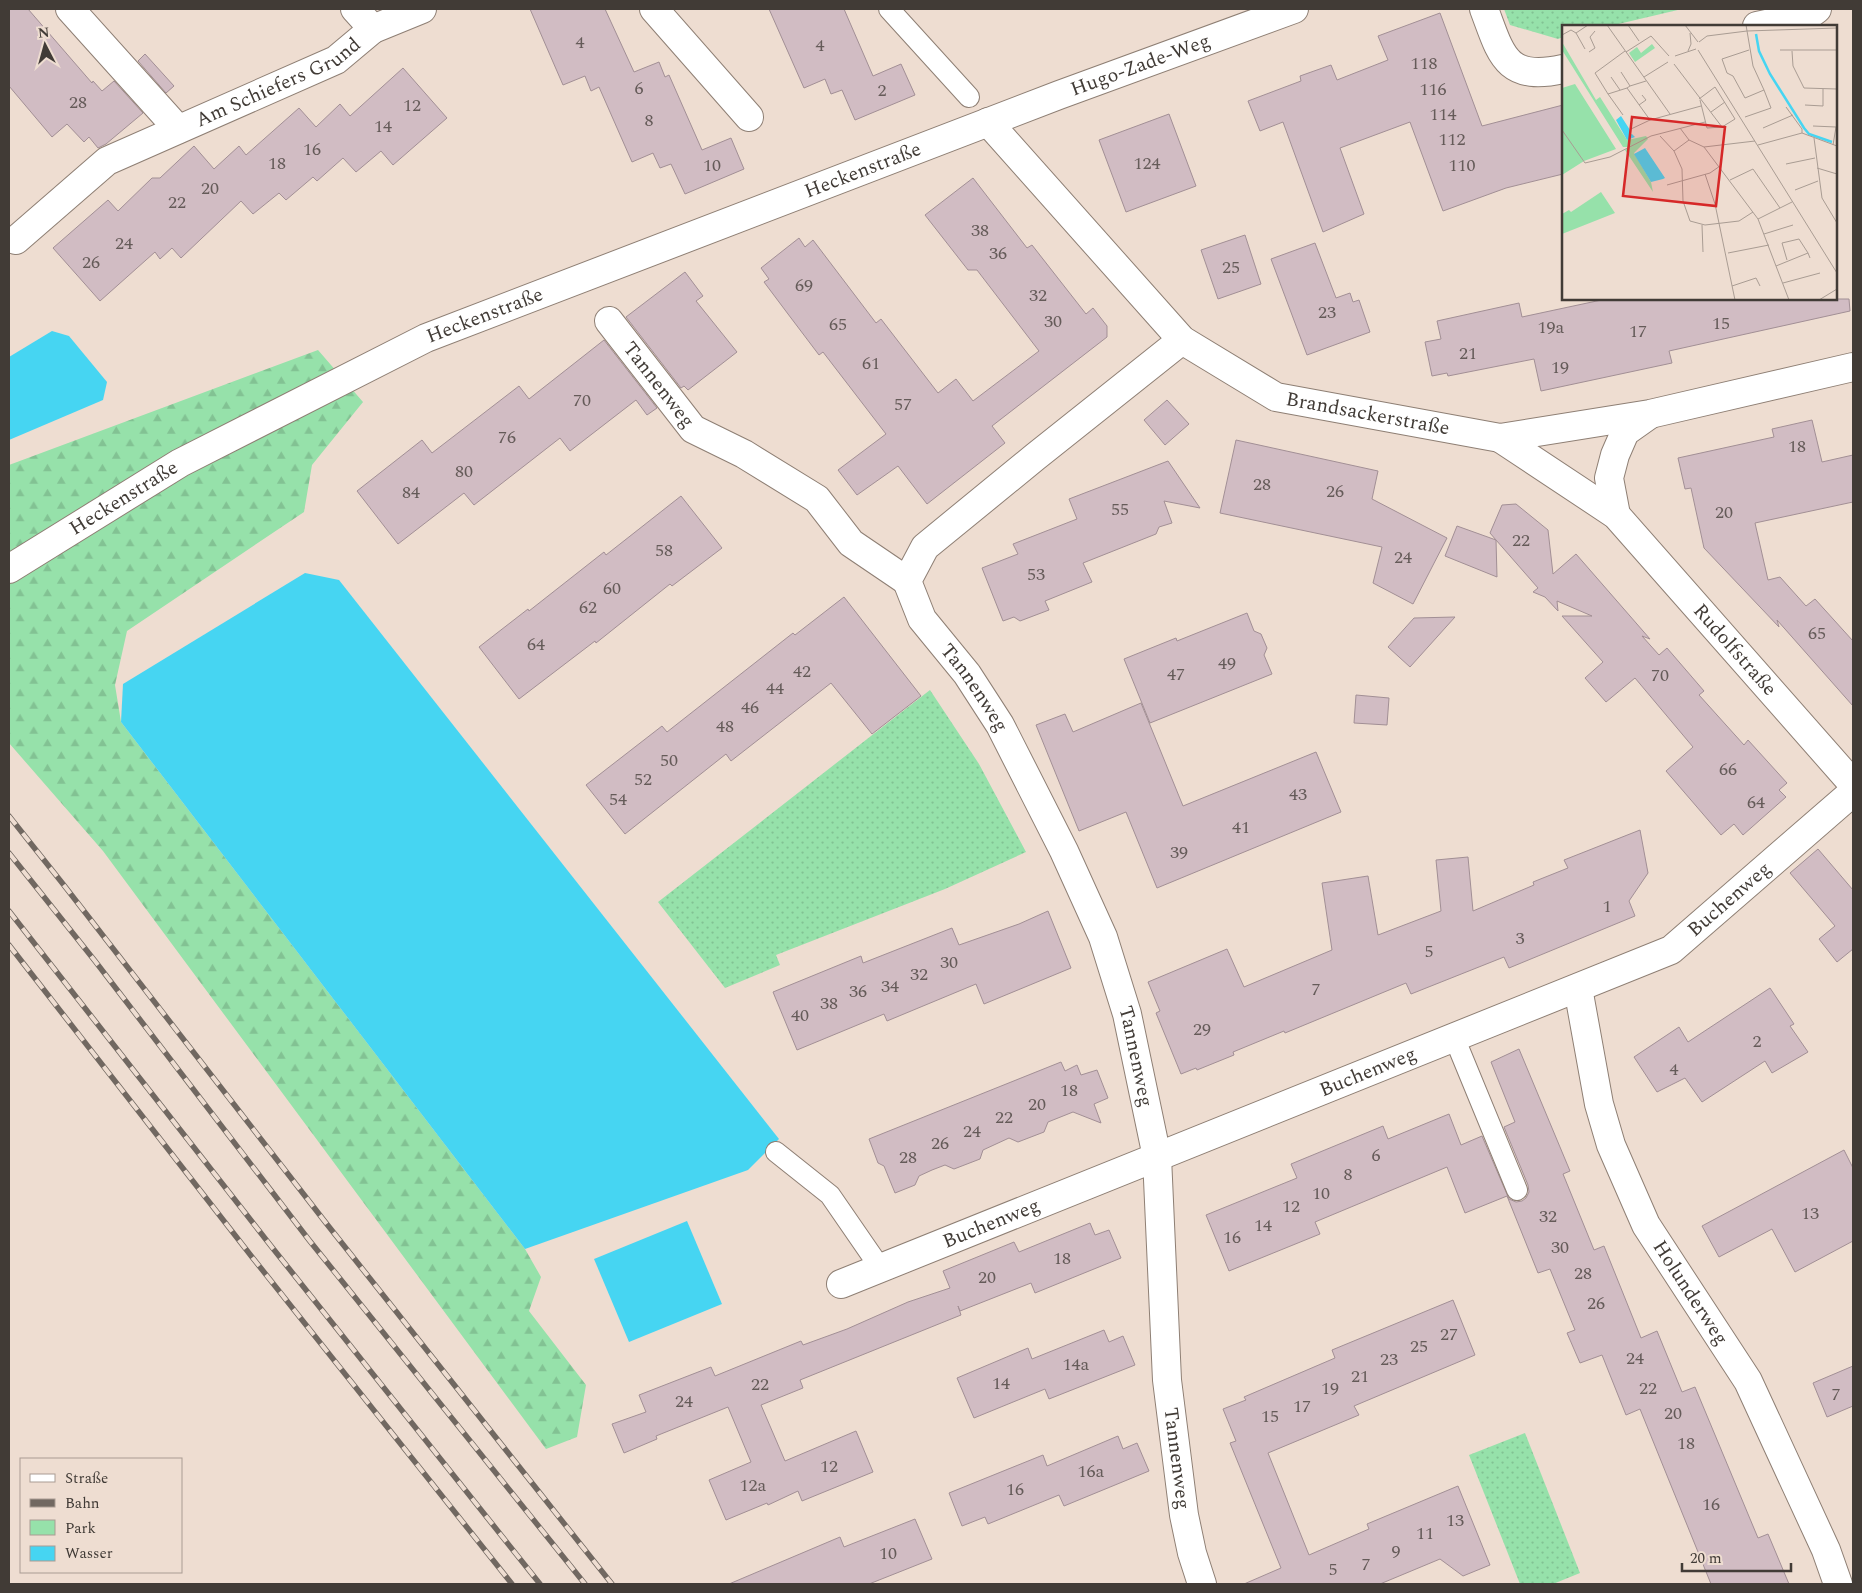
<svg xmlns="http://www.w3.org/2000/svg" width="1862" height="1593" font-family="Spectral,serif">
	<defs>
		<pattern id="green-dots" width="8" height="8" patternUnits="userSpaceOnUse" patternTransform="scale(1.25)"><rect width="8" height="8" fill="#96e1aa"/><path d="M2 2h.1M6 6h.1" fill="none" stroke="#82c293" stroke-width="1.8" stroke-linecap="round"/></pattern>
		<pattern id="forest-firs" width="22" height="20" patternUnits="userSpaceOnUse" patternTransform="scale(1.25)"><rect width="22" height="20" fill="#96e1aa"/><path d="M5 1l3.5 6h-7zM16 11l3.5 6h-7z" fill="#82c293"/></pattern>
	</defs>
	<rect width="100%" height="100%" fill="#eeddd1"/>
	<g fill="url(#green-dots)">
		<path d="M1504 9H1682L1610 26H1563V37L1558 39 1510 25Z"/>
		<path d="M930 690 979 764 1026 852 945 889 776 955 780 965 725 988 658 902Z"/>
		<path d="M1525 1433 1580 1573 1553 1584H1520L1469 1455Z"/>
	</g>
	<path fill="url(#forest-firs)" d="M318 350 363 402 312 465 304 512 127 631 115 685 121 722 525 1249 541 1277 529 1311 586 1385 577 1437 546 1449 103 851 9 743V465Z"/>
	<g fill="#46d5f2">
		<path d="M52 331 69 336 107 382 103 400 9 440V357Z"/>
		<path d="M305 573 339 580 779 1139 748 1170 525 1249 121 722 123 684Z"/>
		<path d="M687 1221 722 1304 629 1342 594 1259Z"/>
	</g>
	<g fill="#d1bcc3" stroke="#a28f95">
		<path d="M9 9H28L92 83 93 81 102 91 114 81 143 113 106 144 98 148 89 137 84 142 67 124 52 137 9 86Z"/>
		<path d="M530 9H605L634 72 659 62 665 77 669 75 702 150 731 138 744 169 685 194 671 164 660 168 653 153 632 162 599 87 591 91 585 76 563 85Z"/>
		<path d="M769 9H844L873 76 901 64 915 95 855 120 842 90 831 94 825 79 804 88Z"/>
		<path d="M1440 13 1482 126 1563 105V174L1506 188 1443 211 1410 122 1340 148 1364 214 1323 232 1283 122 1260 131 1248 101 1301 81 1300 76 1331 65 1337 80 1388 60 1378 36Z"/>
		<path d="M145 54 174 86 166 93 138 61Z"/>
		<path d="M403 68 447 118 393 165 381 151 356 172 343 158 317 181 313 177 286 200 279 193 253 214 241 201 181 258 172 248 160 259 155 252 100 301 53 248 108 200 118 211 152 178H160L194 146 214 169 239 146 246 155 299 108 316 127 340 104 350 116Z"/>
		<path d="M1169 114 1196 186 1126 212 1099 140Z"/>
		<path d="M973 178 1027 248 1032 245 1086 314 1093 308 1107 326V337L992 426 1005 443 927 504 898 466 857 495 838 470 886 434 823 352 819 355 788 314 764 282 769 279 761 268 799 238 805 247 813 240 876 323 881 319 938 393 956 379 973 401 1039 351 977 270H968L925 215Z"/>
		<path d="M1245 235 1261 284 1218 299 1201 250Z"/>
		<path d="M1315 243 1336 298 1350 293 1353 302 1359 300 1370 332 1307 355 1271 259Z"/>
		<path d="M685 272 703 296 696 301 737 352 688 390 684 386 681 388 626 317Z"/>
		<path d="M1606 299H1849L1850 311 1669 351 1672 363 1541 391 1534 359 1448 376 1447 373 1432 376 1425 342 1441 339 1437 321 1519 303 1522 317Z"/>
		<path d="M604 340 657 408 647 415 636 400 570 451 560 438 474 505 464 493 398 544 357 491 422 440 432 453 519 386 529 399Z"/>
		<path d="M1167 400 1189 424 1165 445 1144 420Z"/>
		<path d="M1812 420 1822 462 1853 455V502L1755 523 1768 580 1780 577 1806 606 1815 599 1853 641V706L1777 620 1779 627 1704 548 1691 488 1685 489 1678 458 1774 437 1772 429Z"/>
		<path d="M1236 440 1378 471 1372 499 1447 538 1413 604 1373 583 1382 547 1220 513Z"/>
		<path d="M1168 461 1200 508 1164 501 1172 523 1159 527 1156 534 1083 563 1092 582 1045 601 1049 610 1020 621 1014 617 1003 621 982 568 1018 554 1013 544 1077 519 1069 499Z"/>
		<path d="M681 496 722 548 672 586 670 584 596 643 595 641 519 699 479 647 528 609 529 611 604 552 606 555Z"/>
		<path d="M1516 504 1548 530 1553 574 1576 554 1650 639 1642 636 1659 655 1667 648 1704 691 1699 695 1744 745 1748 740 1787 783 1779 790 1786 797 1743 835 1734 824 1721 835 1666 771 1693 747 1635 678 1606 702 1585 678 1603 662 1562 616H1592L1557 601 1558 611 1545 597 1533 592 1538 588 1496 540 1497 577 1445 556 1457 526 1496 540 1490 533 1502 505Z"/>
		<path d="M844 597 921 696 872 734 831 683 731 761 726 754 625 834 586 785 662 726 667 732 793 633 795 635Z"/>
		<path d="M1247 613 1254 631 1261 634 1267 648 1264 655 1272 674 1150 723 1124 659 1176 638 1177 641Z"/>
		<path d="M1455 617 1410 667 1388 647 1414 618Z"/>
		<path d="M1356 695 1389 698 1387 725 1354 723Z"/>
		<path d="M1141 703 1183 806 1316 752 1341 812 1157 888 1126 812 1079 831 1036 725 1065 714 1073 732Z"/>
		<path d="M1640 830 1648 873 1629 901 1635 916 1509 968 1504 957 1411 994 1406 983 1285 1033 1284 1031 1233 1052 1234 1055 1197 1070 1196 1068 1181 1074 1156 1013 1160 1011 1148 982 1227 949 1244 987 1332 950 1322 883 1368 876 1378 935 1441 911 1436 860 1468 857 1473 911 1534 885 1533 882 1568 868 1564 860Z"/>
		<path d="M1818 849 1853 890V949L1837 962 1819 939 1835 926 1790 873Z"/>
		<path d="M1048 911 1071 968 984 1004 976 984 887 1021 884 1014 797 1050 773 992 861 956 863 963 952 928 959 945 1019 924Z"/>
		<path d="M1770 988 1794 1024 1790 1026 1808 1052 1772 1073 1765 1061 1702 1102 1685 1078 1657 1092 1634 1057 1679 1027 1688 1042Z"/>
		<path d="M1519 1049 1570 1171 1563 1174 1594 1250 1604 1246 1641 1338 1657 1331 1682 1392 1695 1387 1758 1538 1768 1534 1789 1584H1711L1640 1409 1626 1415 1602 1355 1580 1363 1567 1333 1575 1330 1550 1269 1538 1273 1507 1196 1465 1213 1447 1167 1315 1222 1320 1234 1229 1271 1206 1215 1297 1178 1291 1164 1383 1126 1388 1139 1449 1114 1461 1145 1482 1136 1509 1199 1516 1202 1522 1201 1526 1198 1529 1192 1528 1185 1504 1127 1515 1122 1491 1062Z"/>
		<path d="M1061 1062 1065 1071 1077 1065 1081 1075 1097 1070 1108 1098 1094 1104 1101 1123 1073 1112 1048 1122 1044 1132 1018 1142 1009 1138 983 1150 980 1159 954 1169 945 1165 932 1170 919 1176 915 1185 895 1193 884 1166 878 1163 869 1139Z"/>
		<path d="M1844 1150 1853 1168V1241L1795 1272 1772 1229 1719 1257 1702 1226Z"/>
		<path d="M1090 1223 1095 1235 1109 1230 1121 1258 1035 1293 1031 1283 960 1311 958 1306 961 1315 800 1380 803 1388 761 1405 785 1461 856 1431 873 1472 802 1501 798 1491 768 1505 767 1503 726 1520 709 1480 751 1462 728 1407 656 1436 657 1439 624 1453 612 1424 646 1412 639 1395 711 1367 715 1376 801 1341 803 1345 847 1329 908 1302 950 1288 943 1271 1014 1242 1019 1252Z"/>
		<path d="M1453 1300 1475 1355 1354 1406 1359 1415 1268 1453 1309 1555 1369 1529 1367 1524 1458 1486 1490 1565 1463 1576 1440 1559 1380 1584H1244L1281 1568 1230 1443 1236 1441 1223 1409 1246 1400 1244 1397 1335 1358 1332 1350Z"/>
		<path d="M1104 1330 1109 1342 1123 1336 1135 1365 1049 1399 1045 1389 974 1418 957 1378 1028 1348 1032 1359Z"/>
		<path d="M1853 1366V1406L1827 1417 1813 1383Z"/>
		<path d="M1118 1436 1123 1449 1137 1443 1149 1471 1064 1506 1059 1495 988 1524 985 1517 962 1526 949 1493 1043 1455 1047 1466Z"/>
		<path d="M915 1519 932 1559 869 1584H729L840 1537 844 1547Z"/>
	</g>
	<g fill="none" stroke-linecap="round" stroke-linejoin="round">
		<g stroke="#8e7f74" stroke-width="22">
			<g id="service">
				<path d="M889 9 969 97"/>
				<path d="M1454 1037 1517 1190"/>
				<path d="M776 1152 830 1195 881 1269"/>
			</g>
		</g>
		<g stroke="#8e7f74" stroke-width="30">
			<g id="minor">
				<path d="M70 9 178 129"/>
				<path d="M355 9 373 29 422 9"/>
				<path d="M654 9 749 117"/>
				<path d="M1484 9C1501 54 1505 82 1563 69"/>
				<path d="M1757 26 1809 15 1817 9"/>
				<path id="s1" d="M988 122 1182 340 1276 397 1500 438 1650 414 1853 367"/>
				<path id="s2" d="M16 240 107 161 336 60 373 29"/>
				<path id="s3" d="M609 321 693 429 744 454 817 499 851 543 907 581"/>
				<path id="s4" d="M1182 340 1035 457 925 547 907 581 922 619 967 674 1000 725 1064 851 1103 937 1127 1014 1157 1157 1167 1380 1184 1515 1192 1553 1202 1584"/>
				<path id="s5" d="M1500 438 1616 515 1853 784"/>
				<path d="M1616 515 1609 478 1615 455 1625 432 1649 415"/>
				<path id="s6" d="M9 569 180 463 426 338 1059 95 1294 9"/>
				<path id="s7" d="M1578 988 1599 1104 1611 1145 1646 1225 1748 1381 1826 1550 1838 1584"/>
				<path id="s8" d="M841 1284 1671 950 1853 792"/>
			</g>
		</g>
		<use href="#service" stroke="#fff" stroke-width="20"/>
		<use href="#minor" stroke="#fff" stroke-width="28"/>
		<g stroke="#716861" stroke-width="5.5">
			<g id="rail">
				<path d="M9 816 63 884 326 1223 612 1584"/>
				<path d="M9 853 95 961 309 1240 585 1584"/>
				<path d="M9 911 271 1246 540 1584"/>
				<path d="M9 945 252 1257 512 1584"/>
			</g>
		</g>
		<use href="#rail" stroke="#eeddd1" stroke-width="4" stroke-dasharray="11" stroke-linecap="butt"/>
	</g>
	<g text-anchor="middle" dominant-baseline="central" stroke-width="4" stroke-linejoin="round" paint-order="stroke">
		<g font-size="18" fill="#655b59">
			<text x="580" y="42">4</text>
			<text x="820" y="45">4</text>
			<text x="1424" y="63">118</text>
			<text x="639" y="88">6</text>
			<text x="1433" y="89">116</text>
			<text x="882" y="90">2</text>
			<text x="78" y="102">28</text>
			<text x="412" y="105">12</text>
			<text x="1443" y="114">114</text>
			<text x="649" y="120">8</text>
			<text x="383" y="126">14</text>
			<text x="1452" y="139">112</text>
			<text x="312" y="149">16</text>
			<text x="277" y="163">18</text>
			<text x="1147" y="163">124</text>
			<text x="712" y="165">10</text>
			<text x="1462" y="165">110</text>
			<text x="210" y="188">20</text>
			<text x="177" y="202">22</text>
			<text x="980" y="230">38</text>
			<text x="124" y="243">24</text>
			<text x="998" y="253">36</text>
			<text x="91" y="262">26</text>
			<text x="1231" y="267">25</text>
			<text x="804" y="285">69</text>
			<text x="1038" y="295">32</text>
			<text x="1327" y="312">23</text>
			<text x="1053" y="321">30</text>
			<text x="1721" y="323">15</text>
			<text x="838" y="324">65</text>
			<text x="1551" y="327">19a</text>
			<text x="1638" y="331">17</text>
			<text x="1468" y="353">21</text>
			<text x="871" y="363">61</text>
			<text x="1560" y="367">19</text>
			<text x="582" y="400">70</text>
			<text x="903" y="404">57</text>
			<text x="507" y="437">76</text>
			<text x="1797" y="446">18</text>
			<text x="464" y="471">80</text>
			<text x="1262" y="484">28</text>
			<text x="1335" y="491">26</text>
			<text x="411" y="492">84</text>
			<text x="1120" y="509">55</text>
			<text x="1724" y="512">20</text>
			<text x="1521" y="540">22</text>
			<text x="664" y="550">58</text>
			<text x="1403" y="557">24</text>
			<text x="1036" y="574">53</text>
			<text x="612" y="588">60</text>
			<text x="588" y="607">62</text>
			<text x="1817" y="633">65</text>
			<text x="536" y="644">64</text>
			<text x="1227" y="663">49</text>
			<text x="802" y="671">42</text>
			<text x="1176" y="674">47</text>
			<text x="1660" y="675">70</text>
			<text x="775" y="688">44</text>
			<text x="750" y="707">46</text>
			<text x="725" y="726">48</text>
			<text x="669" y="760">50</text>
			<text x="1728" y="769">66</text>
			<text x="643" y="779">52</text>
			<text x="1298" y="794">43</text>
			<text x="618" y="799">54</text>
			<text x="1756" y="802">64</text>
			<text x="1241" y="827">41</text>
			<text x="1179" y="852">39</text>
			<text x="1607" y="906">1</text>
			<text x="1520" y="938">3</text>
			<text x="1429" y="951">5</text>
			<text x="949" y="962">30</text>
			<text x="919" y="974">32</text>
			<text x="890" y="986">34</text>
			<text x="1316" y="989">7</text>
			<text x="858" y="991">36</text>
			<text x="829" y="1003">38</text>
			<text x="800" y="1015">40</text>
			<text x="1202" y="1029">29</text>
			<text x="1757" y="1041">2</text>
			<text x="1674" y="1069">4</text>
			<text x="1069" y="1090">18</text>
			<text x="1037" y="1104">20</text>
			<text x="1004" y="1117">22</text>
			<text x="972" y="1131">24</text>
			<text x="940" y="1143">26</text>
			<text x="1376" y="1155">6</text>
			<text x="908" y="1157">28</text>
			<text x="1348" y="1174">8</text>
			<text x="1321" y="1193">10</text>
			<text x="1291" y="1206">12</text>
			<text x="1810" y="1213">13</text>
			<text x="1548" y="1216">32</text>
			<text x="1263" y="1225">14</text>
			<text x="1232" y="1237">16</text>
			<text x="1560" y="1247">30</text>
			<text x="1062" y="1258">18</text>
			<text x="1583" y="1273">28</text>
			<text x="987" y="1277">20</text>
			<text x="1596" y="1303">26</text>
			<text x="1449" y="1334">27</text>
			<text x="1419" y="1346">25</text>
			<text x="1635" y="1358">24</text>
			<text x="1389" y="1359">23</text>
			<text x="1076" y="1364">14a</text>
			<text x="1360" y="1376">21</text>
			<text x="1001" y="1383">14</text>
			<text x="760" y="1384">22</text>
			<text x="1330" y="1388">19</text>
			<text x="1648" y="1388">22</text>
			<text x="1836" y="1394">7</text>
			<text x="684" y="1401">24</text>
			<text x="1302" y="1406">17</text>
			<text x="1673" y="1413">20</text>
			<text x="1270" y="1416">15</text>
			<text x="1686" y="1443">18</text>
			<text x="829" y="1466">12</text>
			<text x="1091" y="1471">16a</text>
			<text x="753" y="1485">12a</text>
			<text x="1015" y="1489">16</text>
			<text x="1711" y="1504">16</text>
			<text x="1455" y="1520">13</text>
			<text x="1425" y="1533">11</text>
			<text x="1396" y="1551">9</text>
			<text x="888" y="1553">10</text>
			<text x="1366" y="1564">7</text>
			<text x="1333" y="1569">5</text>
		</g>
		<g font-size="20" fill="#413b36" stroke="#eeddd1">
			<text stroke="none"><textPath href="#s6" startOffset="1242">Hugo-Zade-Weg</textPath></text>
			<text stroke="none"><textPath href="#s2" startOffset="309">Am Schiefers Grund</textPath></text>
			<text stroke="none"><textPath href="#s6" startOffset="945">Heckenstraße</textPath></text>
			<text stroke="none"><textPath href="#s6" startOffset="540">Heckenstraße</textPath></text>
			<text stroke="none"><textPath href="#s3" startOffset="81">Tannenweg</textPath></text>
			<text stroke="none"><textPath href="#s1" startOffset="495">Brandsackerstraße</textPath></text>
			<text stroke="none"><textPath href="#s6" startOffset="135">Heckenstraße</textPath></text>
			<text stroke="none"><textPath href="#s5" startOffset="319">Rudolfstraße</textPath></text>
			<text stroke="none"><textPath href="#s4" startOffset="496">Tannenweg</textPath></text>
			<text stroke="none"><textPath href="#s8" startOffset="972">Buchenweg</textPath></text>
			<text stroke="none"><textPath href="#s4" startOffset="901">Tannenweg</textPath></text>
			<text stroke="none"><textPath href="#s8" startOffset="568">Buchenweg</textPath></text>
			<text stroke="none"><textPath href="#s8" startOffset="162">Buchenweg</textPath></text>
			<text stroke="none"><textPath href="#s7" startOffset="329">Holunderweg</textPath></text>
			<text stroke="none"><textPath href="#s4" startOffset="1306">Tannenweg</textPath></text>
		</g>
	</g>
	<g transform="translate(1562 25)">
		<rect width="275" height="275" fill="#eeddd1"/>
		<path d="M90 19 93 23 73 37 67 28 75 22 79 28ZM13 59 54 124 22 136 0 150V63ZM39 167 53 188 0 209V189L7 185 9 187Z" fill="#96e1aa"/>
		<path d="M0 17 34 75 38 72 65 115 84 111 86 114 72 128 89 157 91 167 63 125 66 122H61L0 25Z" fill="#96e1aa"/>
		<path d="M59 91 68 105 67 110 70 109 73 112 65 115 54 95ZM83 123 103 153 101 154 89 157 72 129Z" fill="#46d5f2"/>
		<path fill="none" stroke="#46d5f2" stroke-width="2.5" d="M194 9 197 26 208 49 242 103 247 109 270 117"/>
		<path fill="none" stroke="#a99c93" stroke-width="1" d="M45 0 108 89M66 0 77 16M123 0 136 17M184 0 191 41 202 65 183 73 171 51 165 48 160 34 187 25M0 10 9 5 14 8M137 17 145 11 185 6 275 3M23 24 14 8 26 0M136 25 275 248M218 25H275M63 26 33 48 46 69 65 63 88 95 139 81M126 26 129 19 128 8M230 26 231 41 242 63 275 64M27 27 33 23 28 12 33 6M64 27 89 11 107 31M113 31 134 24M112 39 160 102M59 47 68 61 65 63M49 52 58 65M82 52 106 37M68 61 84 56M46 69 61 90M137 74 153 62 173 94 160 102 145 103 138 75M77 80 84 75 80 70M243 80 261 81V64M224 82 240 104V108M149 87 163 77M183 92 209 83 202 65M251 101 274 102 271 120M118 103 127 115 142 122 193 116M201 103 231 90M69 104 88 95M0 105 23 138 48 132 89 111 143 97M98 111 112 126M252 113 260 173 275 198M127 115 112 126 120 144 121 176 128 196 143 200 177 196 191 187M196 120 240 108 275 121M142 122 196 194 227 275M224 139 253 133M255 143 275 149M143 149 153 179 173 275M168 155 191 144 218 183M105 160 148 148 158 141M233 165 256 156M196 194 230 177M140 200 141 227M202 209 231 200M166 228 207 220M225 235 220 218 237 214 246 228M214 241 246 228 248 233M221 258 258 248M170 261 194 253 198 261M257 275 275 264"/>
		<path fill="#d62828" fill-opacity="0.15" stroke="#d62828" stroke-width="2.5" d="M70 92 163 102 154 181 61 171Z"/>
		<rect width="275" height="275" fill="none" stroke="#413b36" stroke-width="2.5"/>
	</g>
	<rect width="1862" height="1593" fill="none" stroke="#413b36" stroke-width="20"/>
	<rect x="20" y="1458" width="162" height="115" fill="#eeddd1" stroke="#a99c93"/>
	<rect x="30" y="1474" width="25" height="8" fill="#ffffff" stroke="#a99c93"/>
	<text x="65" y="1483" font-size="15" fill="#413b36">Straße</text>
	<rect x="30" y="1499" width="25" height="8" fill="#716861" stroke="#a99c93"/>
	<text x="65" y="1508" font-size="15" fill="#413b36">Bahn</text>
	<rect x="30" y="1520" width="25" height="15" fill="#96e1aa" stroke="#a99c93"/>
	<text x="65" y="1533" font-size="15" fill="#413b36">Park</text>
	<rect x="30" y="1546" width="25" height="15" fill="#46d5f2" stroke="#a99c93"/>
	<text x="65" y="1558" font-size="15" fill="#413b36">Wasser</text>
	<g transform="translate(45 45) rotate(354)" stroke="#eeddd1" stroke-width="4" paint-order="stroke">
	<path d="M0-4L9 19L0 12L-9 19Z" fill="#413b36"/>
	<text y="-8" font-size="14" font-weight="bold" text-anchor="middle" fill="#413b36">N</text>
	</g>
	<path d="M1682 1563v8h109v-8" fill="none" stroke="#413b36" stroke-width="2.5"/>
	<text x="1690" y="1563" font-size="15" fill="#413b36" stroke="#eeddd1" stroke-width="4" paint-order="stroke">20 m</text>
</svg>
